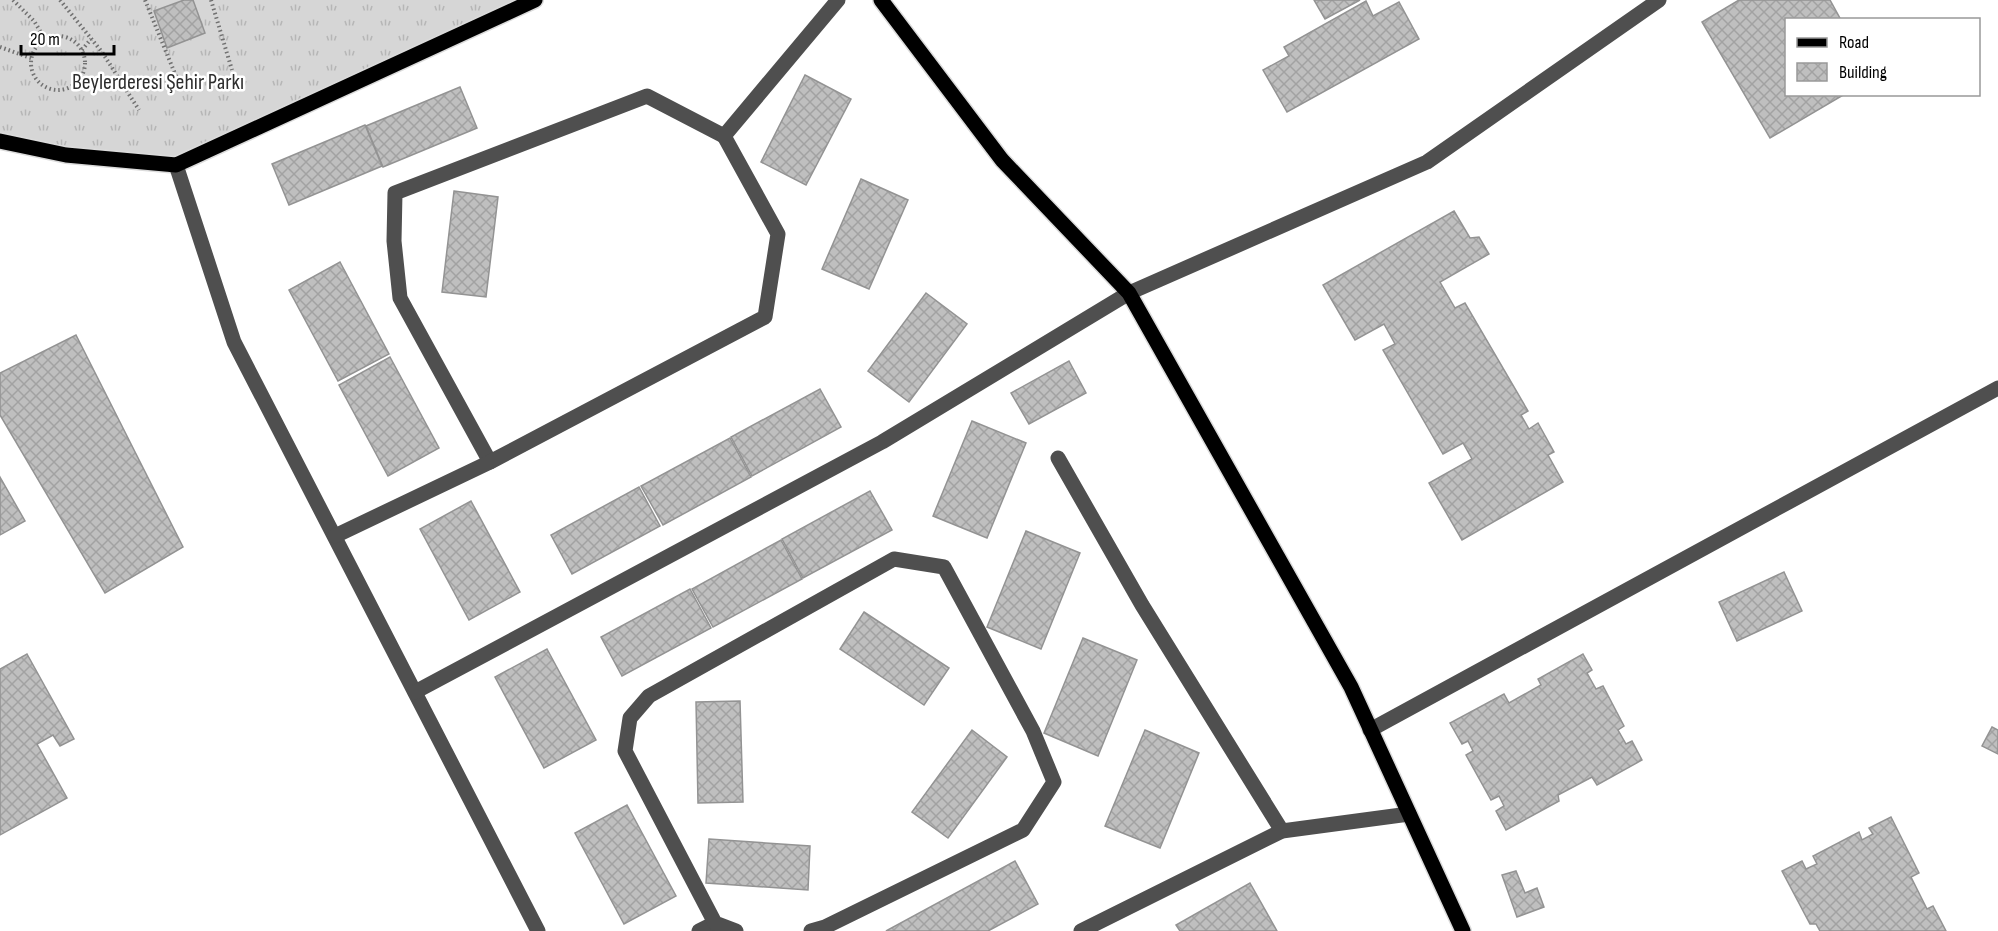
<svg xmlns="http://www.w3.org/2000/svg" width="1998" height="931" font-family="'Sofia Sans Condensed',sans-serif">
	<defs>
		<pattern id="grass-tufts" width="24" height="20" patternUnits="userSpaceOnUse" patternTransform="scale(1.5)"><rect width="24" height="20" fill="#d6d6d6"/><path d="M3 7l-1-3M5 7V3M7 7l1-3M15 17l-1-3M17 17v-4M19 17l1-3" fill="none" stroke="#b6b6b6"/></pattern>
		<pattern id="building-cross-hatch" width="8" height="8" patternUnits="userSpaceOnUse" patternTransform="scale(1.5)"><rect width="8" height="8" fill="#bfbfbf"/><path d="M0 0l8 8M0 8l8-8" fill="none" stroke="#a2a2a2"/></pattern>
	</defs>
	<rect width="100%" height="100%" fill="#fff"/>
	<path fill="url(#grass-tufts)" d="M0 0H535L176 165 0 141Z"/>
	<g fill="url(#building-cross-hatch)" stroke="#939393" stroke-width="1.5">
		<path d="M184 0H193L205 33 167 48 154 11Z"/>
		<path d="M1314 0H1360L1325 19Z"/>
		<path d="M1739 0H1830L1841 20H1786V94H1845L1770 138 1702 22Z"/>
		<path d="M1366 1 1373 16 1399 2 1419 39 1287 112 1263 70 1289 56 1284 47Z"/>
		<path d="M805 75 851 99 806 185 761 162Z"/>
		<path d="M460 87 477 128 383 167 366 126Z"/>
		<path d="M365 125 382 166 289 205 272 164Z"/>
		<path d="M861 179 908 200 869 289 822 269Z"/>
		<path d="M454 191 498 197 486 297 442 292Z"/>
		<path d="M1454 211 1470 238 1479 237 1489 254 1440 282 1455 308 1465 303 1528 411 1521 415 1529 429 1538 423 1554 452 1548 455 1563 482 1462 540 1429 483 1472 459 1463 443 1443 454 1383 350 1395 344 1384 324 1355 340 1323 285Z"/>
		<path d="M340 262 389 354 338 381 289 290Z"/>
		<path d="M926 293 967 324 909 402 868 371Z"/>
		<path d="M76 335 183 547 105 593 0 415V373Z"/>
		<path d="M390 357 439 448 388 476 339 385Z"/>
		<path d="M1069 361 1086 393 1029 424 1011 393Z"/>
		<path d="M820 389 841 427 752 476 731 437Z"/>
		<path d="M972 421 1026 443 987 538 933 516Z"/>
		<path d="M730 438 751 477 663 525 641 486Z"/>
		<path d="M0 477 25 521 0 535Z"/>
		<path d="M639 487 660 526 572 574 551 535Z"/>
		<path d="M870 491 892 530 803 578 782 539Z"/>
		<path d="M471 501 520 592 469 620 420 529Z"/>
		<path d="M1026 531 1080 553 1041 649 987 627Z"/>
		<path d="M781 540 802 579 713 627 692 589Z"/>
		<path d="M1784 572 1802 611 1737 641 1719 602Z"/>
		<path d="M690 589 711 628 622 676 601 637Z"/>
		<path d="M864 612 949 668 924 705 840 649Z"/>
		<path d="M1083 638 1137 660 1098 756 1044 733Z"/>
		<path d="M547 649 596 740 544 768 495 677Z"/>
		<path d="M27 654 74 739 60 746 53 735 37 744 67 798 0 835V669Z"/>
		<path d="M1583 654 1592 670 1587 673 1596 689 1603 686 1624 726 1618 730 1626 744 1632 741 1642 760 1597 785 1592 777 1558 795 1559 801 1506 830 1496 811 1504 806 1499 796 1491 800 1466 755 1473 751 1468 741 1462 744 1450 723 1504 694 1509 703 1541 685 1538 679Z"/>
		<path d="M740 701 743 802 698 803 696 702Z"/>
		<path d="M1992 727 1998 730V754L1982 746Z"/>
		<path d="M972 730 1007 757 948 838 912 812Z"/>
		<path d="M1145 730 1199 753 1160 848 1105 826Z"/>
		<path d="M627 805 676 896 624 924 575 833Z"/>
		<path d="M1891 817 1919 873 1911 877 1927 909 1933 906 1946 931H1820L1816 924H1810L1782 871 1802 861 1806 869 1817 864 1813 856 1859 832 1862 840 1873 834 1869 828Z"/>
		<path d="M709 839 810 846 808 890 706 883Z"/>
		<path d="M1015 861 1038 904 988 931H886Z"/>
		<path d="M1516 871 1525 893 1537 888 1544 907 1517 917 1502 875Z"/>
		<path d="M1250 883 1277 931H1180L1176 925Z"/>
	</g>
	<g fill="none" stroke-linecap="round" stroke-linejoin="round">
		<g stroke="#dbdbdb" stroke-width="18">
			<g id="major">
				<path d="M881 0 1002 160 1129 293 1351 687 1463 931"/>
				<path d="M0 141 66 155 176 165 535 0"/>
			</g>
		</g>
		<g stroke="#717171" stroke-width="4" stroke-dasharray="1.5 3" stroke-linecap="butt">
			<path d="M13 0 34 21 45 39"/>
			<path d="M60 0 102 52 139 110"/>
			<path d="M145 0 182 91"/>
			<path d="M211 0 232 70"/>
			<circle cx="58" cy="63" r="27"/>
			<path d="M0 47 31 58"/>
			<path d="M82 50 91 39"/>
		</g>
		<g stroke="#4f4f4f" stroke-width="15">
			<path d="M176 165 234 342 538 931"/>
			<path d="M1058 458 1142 605 1282 831"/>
			<path d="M490 462 400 298 394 241 395 193 647 96 724 136"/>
			<path d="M335 536 490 462 765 317 778 234 724 136 838 0"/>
			<path d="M415 692 882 442 1129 293 1427 162 1659 0"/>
			<path d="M1370 730 1998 388"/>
			<path d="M699 931 715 923"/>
			<path d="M736 931 715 923 625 751 630 718 649 696 894 559 944 567 1033 731 1054 782 1023 830 825 927 811 931"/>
			<path d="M1081 931 1282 831 1409 814"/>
		</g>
		<use href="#major" stroke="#000" stroke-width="15"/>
	</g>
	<g text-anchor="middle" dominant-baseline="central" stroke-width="5" stroke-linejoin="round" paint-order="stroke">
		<g font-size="22" fill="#2d2d2d" stroke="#fff">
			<text x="158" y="82">Beylerderesi Şehir Parkı</text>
		</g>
	</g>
	<rect x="1785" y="18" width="195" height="78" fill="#ffffff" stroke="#999999" stroke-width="1.5"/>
	<rect x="1797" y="38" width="30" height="9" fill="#000000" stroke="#999999" stroke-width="1.5"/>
	<text x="1839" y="48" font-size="18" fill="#000000">Road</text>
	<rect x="1797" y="63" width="30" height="18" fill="url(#building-cross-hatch)" stroke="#999999" stroke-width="1.5"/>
	<text x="1839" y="78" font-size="18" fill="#000000">Building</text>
	<path d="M21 45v9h93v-9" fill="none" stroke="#000000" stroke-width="3"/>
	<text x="30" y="45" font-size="18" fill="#000000" stroke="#ffffff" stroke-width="4.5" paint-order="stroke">20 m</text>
</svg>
